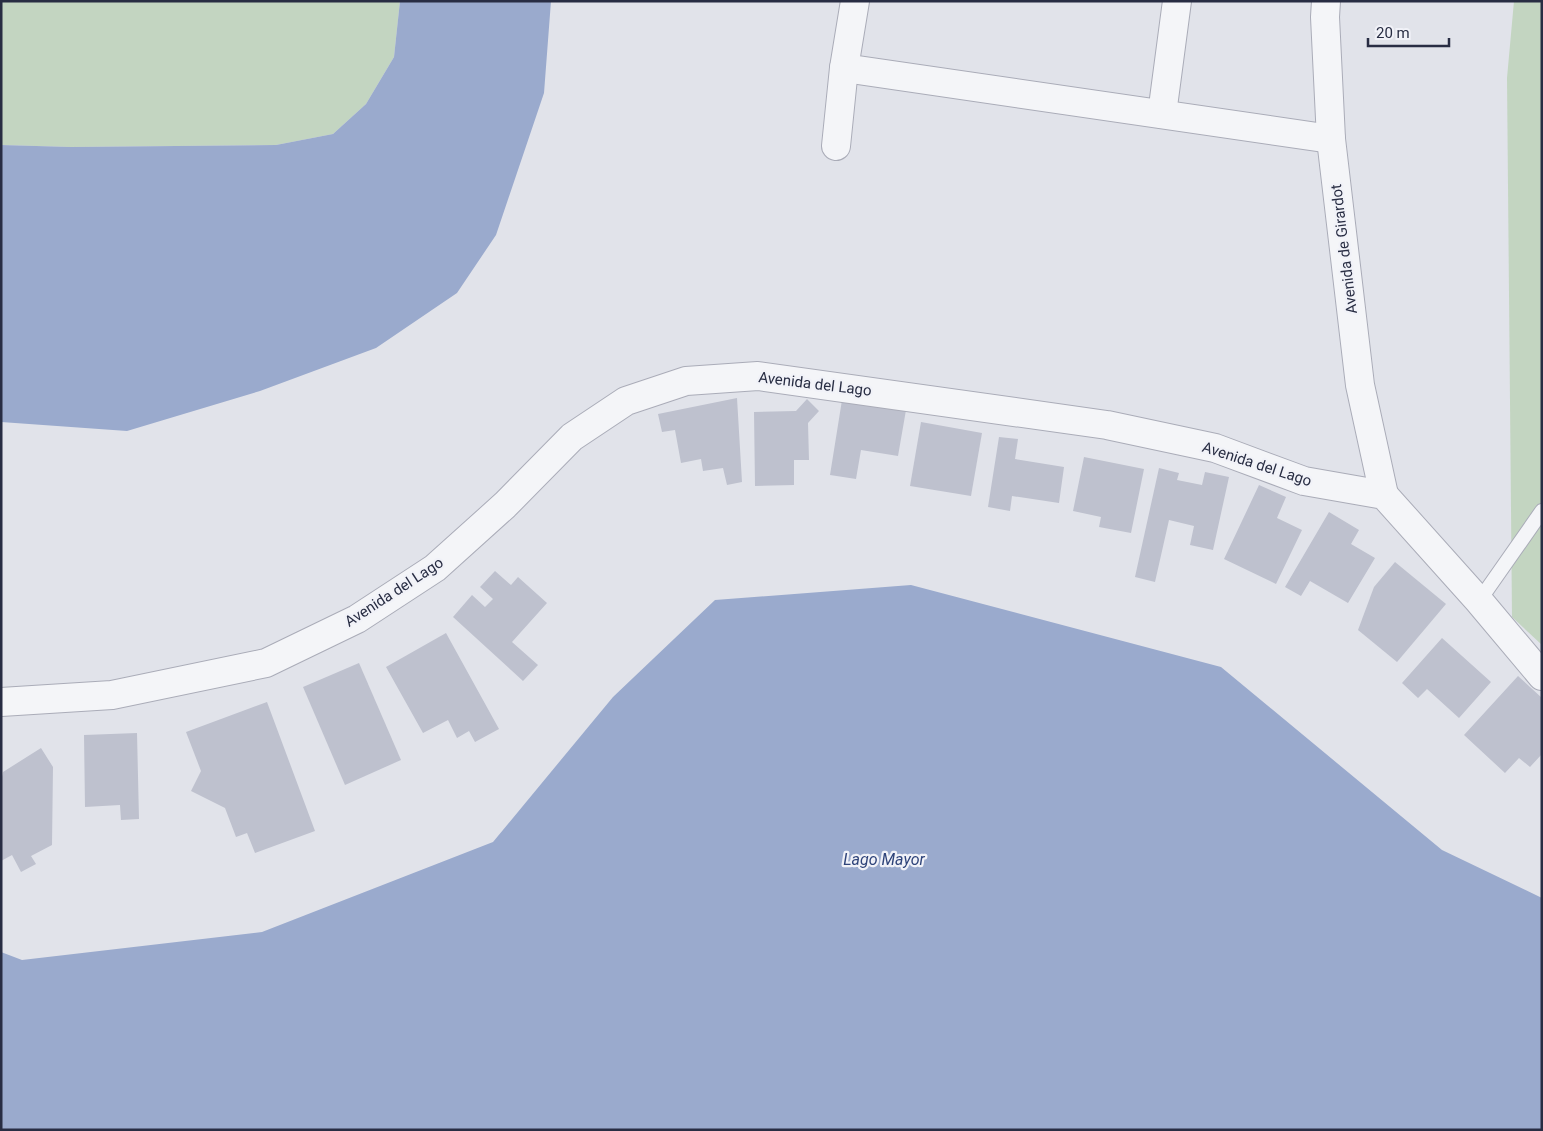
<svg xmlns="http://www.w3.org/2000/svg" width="1543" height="1131" font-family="Roboto,sans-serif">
	<rect width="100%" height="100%" fill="#e1e3ea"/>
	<g fill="#c3d5c1">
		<path d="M1 1H400L394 57 366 104 333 134 276 145 71 147 1 145Z"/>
		<path d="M1514 1H1542V645L1512 617 1507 78Z"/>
	</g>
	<g fill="#9aaacd">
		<path d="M400 1H551L544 93 496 235 457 293 376 348 260 391 127 431 1 422V145L71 147 276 145 333 134 366 104 394 57Z"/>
		<path d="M911 585 1221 667 1442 850 1542 898V1130H1V952L22 960 262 932 493 842 613 697 715 600Z"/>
	</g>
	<g fill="#bec1ce">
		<path d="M737 398 742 482 727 485 723 468 703 471 701 459 681 463 675 430 662 432 658 414Z"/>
		<path d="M807 399 819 411 808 423 809 460H794V485L755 486 754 412 796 411Z"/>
		<path d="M842 400 906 410 898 456 861 450 856 479 830 475Z"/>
		<path d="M921 422 982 433 971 496 910 486Z"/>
		<path d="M999 437 1018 439 1015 459 1064 467 1059 503 1012 496 1010 511 988 507Z"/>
		<path d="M1084 457 1144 469 1131 533 1099 527 1101 517 1073 511Z"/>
		<path d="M1159 468 1179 473 1177 480 1202 485 1205 472 1229 477 1213 550 1190 545 1194 526 1169 520 1155 582 1135 577Z"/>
		<path d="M1259 485 1286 497 1277 518 1302 530 1276 584 1224 559Z"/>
		<path d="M1329 512 1359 530 1351 544 1375 558 1348 603 1310 581 1301 596 1285 587Z"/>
		<path d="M1395 562 1446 604 1397 662 1358 630 1374 587Z"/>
		<path d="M495 571 511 585 518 577 547 603 512 642 538 665 523 681 453 617 472 595 485 607 493 599 480 587Z"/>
		<path d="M446 633 499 729 475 742 469 731 457 738 448 720 423 733 386 667Z"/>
		<path d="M1442 638 1491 682 1459 718 1427 689 1418 698 1402 683Z"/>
		<path d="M359 663 401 760 345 785 303 687Z"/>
		<path d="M1518 676 1542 698V754L1530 767 1519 758 1505 773 1464 735Z"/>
		<path d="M267 702 315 831 255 853 247 833 236 837 225 808 191 791 201 771 186 732Z"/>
		<path d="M137 733 139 819 121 820 120 805 85 807 84 735Z"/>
		<path d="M41 748 53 767 52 845 31 856 36 864 21 872 12 855 1 861V782L3 772Z"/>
	</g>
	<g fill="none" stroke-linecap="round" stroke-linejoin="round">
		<g stroke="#aaacb8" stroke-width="16">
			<path id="lane" d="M1479 601 1542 511"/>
		</g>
		<g stroke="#aaacb8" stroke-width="30">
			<g id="street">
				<path d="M1326 1 1325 17 1331 139 1360 385 1384 495"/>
				<path d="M844 68 1331 139"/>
				<path d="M1162 114 1177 1"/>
				<path d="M836 146 844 68 855 1"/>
				<path d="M1 702 112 695 266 663 357 619 435 568 505 505 572 437 626 401 686 381 758 376 1107 425 1215 448 1304 481 1384 495 1479 601 1542 676"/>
			</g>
		</g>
		<use href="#lane" stroke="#f4f5f8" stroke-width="14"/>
		<use href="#street" stroke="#f4f5f8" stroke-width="28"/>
	</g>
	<g text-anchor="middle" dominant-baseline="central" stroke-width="4.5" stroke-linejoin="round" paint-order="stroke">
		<g font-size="15" fill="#282d43" stroke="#f1f2f8">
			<text transform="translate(1344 249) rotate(-97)">Avenida de Girardot</text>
			<text transform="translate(815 384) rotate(7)">Avenida del Lago</text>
			<text transform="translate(1257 464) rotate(18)">Avenida del Lago</text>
			<text transform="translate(394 592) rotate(-33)">Avenida del Lago</text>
		</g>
		<g font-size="16" font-style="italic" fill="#2f447a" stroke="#f1f2f8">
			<text x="884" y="859">Lago Mayor</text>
		</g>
	</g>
	<rect width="1543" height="1131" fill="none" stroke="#282d43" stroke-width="5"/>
	<path d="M1368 38v8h81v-8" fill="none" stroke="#282d43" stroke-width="2.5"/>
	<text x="1376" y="38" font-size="15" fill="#282d43" stroke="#f1f2f8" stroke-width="4" paint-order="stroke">20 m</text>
</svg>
